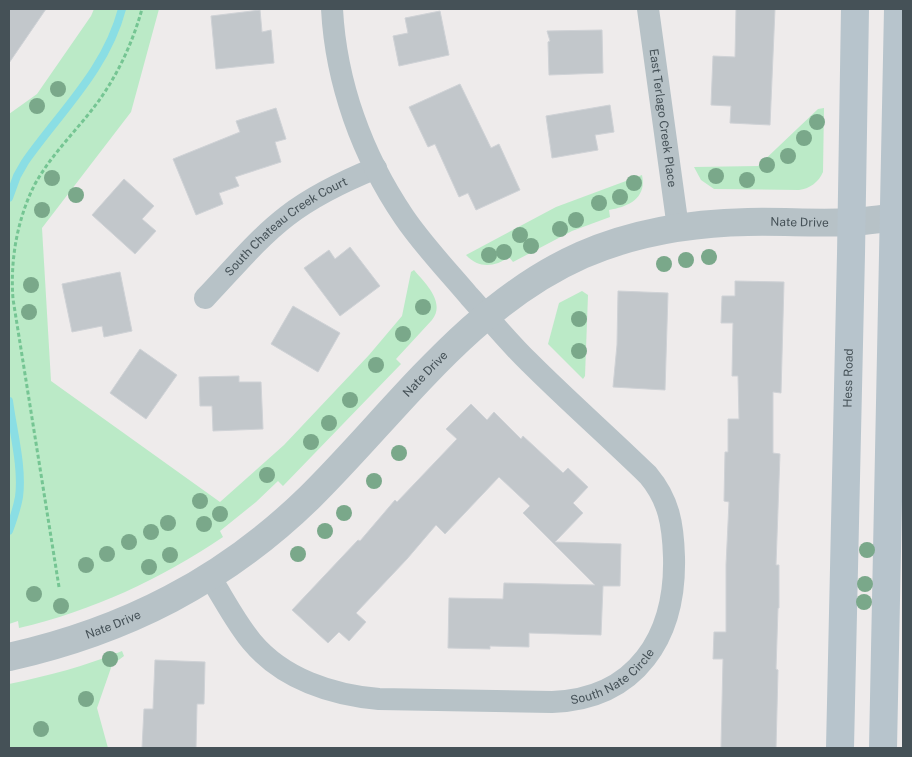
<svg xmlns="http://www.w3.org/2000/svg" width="912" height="757" font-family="'Public Sans',sans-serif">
	<rect width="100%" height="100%" fill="#eeebeb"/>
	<g fill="#bbeac7">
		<path d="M94 9H159L131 112 42 228 51 381 220 502 284 445 369 355 402 316 411 272 414 270C425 283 446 302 432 320L396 359 401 364 283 486 278 481 256 502 220 531 223 537C161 579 92 611 19 628L18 621 9 624V114L37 94 91 16Z"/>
		<path d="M824 108 823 172C819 182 809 189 799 190L714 189 701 180 694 167 758 166 818 109Z"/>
		<path d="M642 175C647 198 629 207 609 210L610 217 572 231 513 262 509 257C495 267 479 269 466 255L556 207Z"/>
		<path d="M582 291 588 295 585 376 583 379 548 344 559 303Z"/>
		<path d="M122 651 124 656 112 665 97 708 108 748H9V684C47 676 86 666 122 651Z"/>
	</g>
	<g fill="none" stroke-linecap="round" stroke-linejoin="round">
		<g stroke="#8adee4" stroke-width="8">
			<path d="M9 198 17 176 25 162C60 112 106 70 122 9"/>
			<path d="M9 401C13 431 23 468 19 497 17 508 13 520 9 531"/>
		</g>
	</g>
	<g fill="#c2c7cb" stroke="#cfd2d6">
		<path d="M9 9H46L9 63Z"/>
		<path d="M736 9H775L770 125 730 123 731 106 711 105 713 56 735 57Z"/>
		<path d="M260 10 262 32 271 30 274 63 216 69 211 16Z"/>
		<path d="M440 11 449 55 399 66 393 36 408 33 405 18Z"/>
		<path d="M602 30 603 73 549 75 548 42 550 41 547 31Z"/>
		<path d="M460 84 491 148 499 144 520 190 476 210 468 193 459 197 435 144 428 147 409 107Z"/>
		<path d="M610 105 614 132 595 135 598 150 552 158 546 116Z"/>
		<path d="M276 108 286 139 275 142 281 162 235 177 239 186 219 193 223 204 196 215 173 159 240 132 236 121Z"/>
		<path d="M124 179 154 206 142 219 156 231 135 254 92 215Z"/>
		<path d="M350 247 380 286 340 316 304 268 329 250 335 259Z"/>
		<path d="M120 272 132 331 104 337 102 326 72 332 62 284Z"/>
		<path d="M735 281 784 282 781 393 773 392V453L780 454 776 565H779V608H778L776 669 778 670 776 748H721L723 659H713L714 632H726V565L729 502 724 501 725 452H728V419H739L738 376H732L733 323H721L722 296H735Z"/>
		<path d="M618 291 668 293 665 390 613 387 617 345Z"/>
		<path d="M293 306 340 333 318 372 271 344Z"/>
		<path d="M140 349 177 375 146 419 110 393Z"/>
		<path d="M239 376V382H261L263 429 213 431 212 406H200L199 377Z"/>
		<path d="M471 404 487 420 494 412 521 439 523 436 563 473 568 468 588 487 573 503 583 513 555 542 621 544 620 586H603L601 635 529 633V647L490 646V649L448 648 449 598 503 599 504 583 595 585 523 513 530 506 499 477 445 534 436 525 407 559 356 613 366 622 349 641 339 632 328 643 292 610 358 540 360 541 395 500 397 502 457 439 446 429Z"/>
		<path d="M155 660 205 662 204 704H197L196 748H142L144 709H153Z"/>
	</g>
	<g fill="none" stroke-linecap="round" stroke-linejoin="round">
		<path stroke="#75c593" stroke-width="3" stroke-dasharray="4 2.5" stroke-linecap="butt" d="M59 587 13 299C10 261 17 219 35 184 50 157 72 135 91 111 115 81 132 45 142 9"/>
		<g stroke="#b7c2c7" stroke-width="22">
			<path id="s1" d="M648 9 678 228"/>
			<path id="s2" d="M205 298C232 270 257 239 287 216 314 195 344 181 376 168"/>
			<path id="s3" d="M210 577C224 599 236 623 252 642 283 679 332 695 379 699L552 702C637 699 676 636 674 557 673 524 669 500 648 475 609 437 568 401 530 363 508 342 489 318 469 296 447 270 423 245 404 217 362 155 336 83 332 9"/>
		</g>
		<path stroke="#b7c2c7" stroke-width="28" id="s4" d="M9 657C125 631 224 581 310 497 396 412 469 305 582 255 635 232 691 223 748 222 783 221 817 224 852 222 865 221 879 219 893 218"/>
		<g stroke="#b7c4cc" stroke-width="28">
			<path id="s5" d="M840 748 851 254 855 9"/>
			<path d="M883 748 898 9"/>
		</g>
	</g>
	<g fill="#7aa88a">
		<circle cx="58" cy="89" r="8"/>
		<circle cx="37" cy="106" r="8"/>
		<circle cx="817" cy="122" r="8"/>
		<circle cx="804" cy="138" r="8"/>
		<circle cx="788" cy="156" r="8"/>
		<circle cx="767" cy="165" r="8"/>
		<circle cx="716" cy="176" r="8"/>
		<circle cx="52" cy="178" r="8"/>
		<circle cx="747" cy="180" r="8"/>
		<circle cx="634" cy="183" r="8"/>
		<circle cx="76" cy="195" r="8"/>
		<circle cx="620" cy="197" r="8"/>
		<circle cx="599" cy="203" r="8"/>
		<circle cx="42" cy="210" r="8"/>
		<circle cx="576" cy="220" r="8"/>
		<circle cx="560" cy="229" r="8"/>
		<circle cx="520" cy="235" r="8"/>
		<circle cx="531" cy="246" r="8"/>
		<circle cx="504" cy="252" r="8"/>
		<circle cx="489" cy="255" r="8"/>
		<circle cx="709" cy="257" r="8"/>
		<circle cx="686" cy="260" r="8"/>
		<circle cx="664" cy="264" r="8"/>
		<circle cx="31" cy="285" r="8"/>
		<circle cx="423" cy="307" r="8"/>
		<circle cx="29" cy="312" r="8"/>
		<circle cx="579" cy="319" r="8"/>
		<circle cx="403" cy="334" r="8"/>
		<circle cx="579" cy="351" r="8"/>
		<circle cx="376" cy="365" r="8"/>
		<circle cx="350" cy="400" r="8"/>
		<circle cx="329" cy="423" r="8"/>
		<circle cx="311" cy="442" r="8"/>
		<circle cx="399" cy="453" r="8"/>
		<circle cx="267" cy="475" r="8"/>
		<circle cx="374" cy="481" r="8"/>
		<circle cx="200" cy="501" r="8"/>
		<circle cx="344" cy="513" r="8"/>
		<circle cx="220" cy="514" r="8"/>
		<circle cx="168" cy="523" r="8"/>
		<circle cx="204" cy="524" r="8"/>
		<circle cx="325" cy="531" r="8"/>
		<circle cx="151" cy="532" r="8"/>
		<circle cx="129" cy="542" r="8"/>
		<circle cx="867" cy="550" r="8"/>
		<circle cx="107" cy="554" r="8"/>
		<circle cx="298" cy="554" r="8"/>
		<circle cx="170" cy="555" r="8"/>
		<circle cx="86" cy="565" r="8"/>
		<circle cx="149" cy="567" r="8"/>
		<circle cx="865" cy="584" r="8"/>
		<circle cx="34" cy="594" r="8"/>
		<circle cx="864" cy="602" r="8"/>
		<circle cx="61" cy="606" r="8"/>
		<circle cx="110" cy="659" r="8"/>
		<circle cx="86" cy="699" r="8"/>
		<circle cx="41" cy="729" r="8"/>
	</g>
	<g text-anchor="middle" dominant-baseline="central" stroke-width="4" stroke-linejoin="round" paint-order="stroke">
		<g font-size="12" fill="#455157" stroke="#fff">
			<text stroke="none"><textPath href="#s1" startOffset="110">East Terlago Creek Place</textPath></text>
			<text stroke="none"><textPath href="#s4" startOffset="934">Nate Drive</textPath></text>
			<text stroke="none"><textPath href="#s2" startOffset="109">South Chateau Creek Court</textPath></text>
			<text stroke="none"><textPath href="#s4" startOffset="514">Nate Drive</textPath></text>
			<text stroke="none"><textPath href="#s5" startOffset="370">Hess Road</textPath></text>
			<text stroke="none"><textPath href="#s4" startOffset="109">Nate Drive</textPath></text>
			<text stroke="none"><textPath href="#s3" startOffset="461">South Nate Circle</textPath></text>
		</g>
	</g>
	<rect width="912" height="757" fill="none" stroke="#455157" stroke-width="20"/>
</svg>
